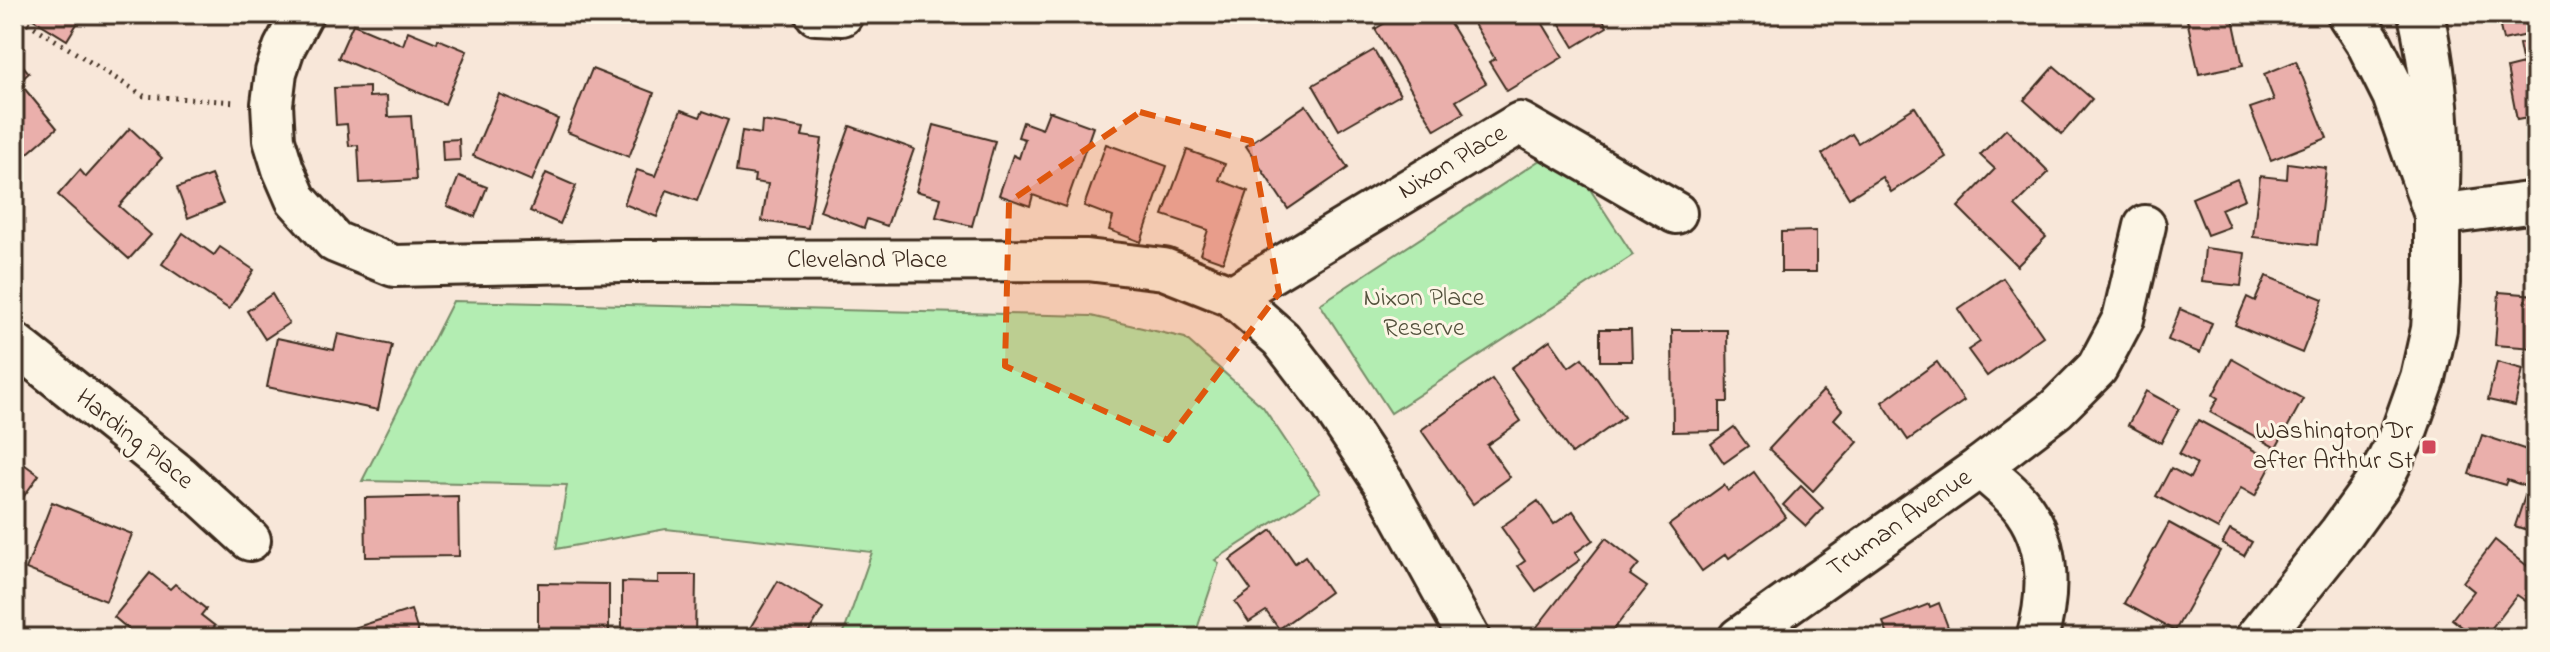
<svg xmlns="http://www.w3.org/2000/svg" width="2550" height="652" font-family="'Indie Flower',sans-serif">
	<rect width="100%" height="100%" fill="#f8e7d9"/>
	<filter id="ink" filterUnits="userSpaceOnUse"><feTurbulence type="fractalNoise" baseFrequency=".0125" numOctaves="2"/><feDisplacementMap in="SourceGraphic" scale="16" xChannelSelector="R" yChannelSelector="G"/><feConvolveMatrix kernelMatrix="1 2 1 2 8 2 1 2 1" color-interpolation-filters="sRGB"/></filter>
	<g filter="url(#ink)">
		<g fill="#b3edb2" stroke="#778c68" stroke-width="2">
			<path d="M1543 158 1584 180 1633 255 1391 413 1320 304Z"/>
			<path d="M453 301 1091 316 1185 338 1263 407 1320 492 1215 560 1219 563 1194 638H842L872 552 666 529 556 549 567 485 362 481Z"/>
		</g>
		<g fill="#eaafab" stroke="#3b2a1e" stroke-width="2">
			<path d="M25 14H83L67 40Z"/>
			<path d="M1400 14H1444L1486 83 1456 101 1464 113 1435 130 1375 29Z"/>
			<path d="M1468 14H1537L1563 57 1507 91 1489 62 1495 59Z"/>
			<path d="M1554 14H1600L1607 27 1574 47Z"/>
			<path d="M2193 14H2232L2243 65 2199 74 2186 15Z"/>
			<path d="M2497 14H2536V33L2503 40Z"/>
			<path d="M353 24 403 45 408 31 437 43 438 39 467 51 445 104 338 58Z"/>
			<path d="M2536 40V131L2533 117 2517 120 2507 68 2523 64 2519 44Z"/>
			<path d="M1374 50 1400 95 1339 130 1313 85Z"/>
			<path d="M14 55 29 73 19 82 57 128 21 159 14 151Z"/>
			<path d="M2296 61 2327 138 2271 160 2250 108 2274 100 2264 74Z"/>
			<path d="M2054 66 2092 99 2062 134 2024 100Z"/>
			<path d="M592 69 654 93 629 157 567 132Z"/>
			<path d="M369 87V97L387 96 388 117 411 116 416 180 360 183 358 145 349 146 347 124 336 125 334 88Z"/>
			<path d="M499 94 558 119 532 181 473 156Z"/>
			<path d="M1306 105 1348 168 1288 209 1246 146Z"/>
			<path d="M1915 107 1946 157 1891 192 1882 177 1849 198 1822 154 1852 134 1858 143Z"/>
			<path d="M681 110 700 117 703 111 728 120 697 201 667 190 657 217 624 204 637 170 655 176Z"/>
			<path d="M1049 111 1093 127 1065 207 1033 195 1030 206 999 195 1013 155 1019 158 1025 139 1018 137 1023 122 1042 129Z"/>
			<path d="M762 121 804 128 802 136 822 139 808 228 762 221 768 184 754 182 755 175 736 172 742 131 761 134Z"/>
			<path d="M934 125 995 141 972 226 936 217 941 198 916 191Z"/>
			<path d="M850 126 914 149 887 226 867 219 864 228 820 211Z"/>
			<path d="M130 128 162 158 119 206 151 235 129 259 58 195 80 170 86 177Z"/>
			<path d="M2006 129 2049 172 2015 206 2046 237 2017 266 1958 207 1995 169 1980 155Z"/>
			<path d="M459 139 460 160 443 161 442 140Z"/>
			<path d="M1106 144 1167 166 1141 242 1109 230 1113 217 1084 206Z"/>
			<path d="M1187 150 1225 164 1219 180 1248 191 1223 262 1200 254 1208 230 1163 215Z"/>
			<path d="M2288 163 2326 168 2317 245 2253 237 2260 176 2287 179Z"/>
			<path d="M546 173 576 186 560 224 530 211Z"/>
			<path d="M211 175 223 204 188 218 177 188Z"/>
			<path d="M459 176 487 187 475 217 447 206Z"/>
			<path d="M2237 179 2245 199 2221 209 2229 227 2207 235 2192 198Z"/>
			<path d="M1816 231V272H1781V232Z"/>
			<path d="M183 233 214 255 220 247 254 270 229 309 162 264Z"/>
			<path d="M2205 248 2245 253 2241 286 2202 282Z"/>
			<path d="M2266 276 2323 299 2302 353 2235 325 2247 297 2255 301Z"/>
			<path d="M2003 278 2043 336 1987 376 1968 350 1980 342 1958 309Z"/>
			<path d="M2499 292 2536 295 2535 348 2495 345Z"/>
			<path d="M272 294 289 323 265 339 247 311Z"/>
			<path d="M2180 309 2212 323 2200 353 2168 340Z"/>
			<path d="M1600 329H1631L1632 361H1600Z"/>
			<path d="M1672 330H1727L1728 402H1720V431L1673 432Z"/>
			<path d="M338 334 392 345 378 410 267 387 277 338 334 350Z"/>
			<path d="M1550 340 1569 367 1582 358 1624 417 1572 454 1511 368Z"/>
			<path d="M2232 359 2303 399 2276 448 2210 412 2218 398 2213 395Z"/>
			<path d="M1937 362 1964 401 1908 440 1882 402Z"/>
			<path d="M2497 362 2523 369 2515 406 2488 400Z"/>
			<path d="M1492 379 1521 421 1487 445 1510 477 1473 504 1421 430Z"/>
			<path d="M1823 391 1842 410 1834 419 1858 442 1813 491 1769 449Z"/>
			<path d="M2146 391 2179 409 2161 443 2128 425Z"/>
			<path d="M2198 420 2259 453 2257 458 2271 466 2255 496 2241 488 2218 529 2156 496 2171 468 2190 478 2197 464 2179 454Z"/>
			<path d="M1734 427 1748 446 1724 463 1711 444Z"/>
			<path d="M2482 435 2536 453V533L2515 526 2528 487 2507 480 2505 485 2469 474Z"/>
			<path d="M14 457 39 475 14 510Z"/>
			<path d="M1754 472 1786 517 1729 558 1726 554 1702 571 1669 525 1724 485 1728 491Z"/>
			<path d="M1801 486 1823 508 1806 526 1783 505Z"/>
			<path d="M458 496 459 556 366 557 365 498Z"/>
			<path d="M1538 501 1554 524 1573 511 1593 540 1575 553 1580 560 1536 591 1518 566 1525 561 1501 527Z"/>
			<path d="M52 502 132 534 106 601 26 569Z"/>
			<path d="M2169 523 2220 551 2175 631 2124 603Z"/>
			<path d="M1272 530 1295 563 1305 556 1330 592 1279 629 1266 611 1249 622 1235 602 1251 590 1230 560Z"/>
			<path d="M2230 530 2252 542 2244 556 2222 544Z"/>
			<path d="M1606 538 1639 564 1630 575 1647 587 1607 638 1591 636 1589 638H1540L1533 632Z"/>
			<path d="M2495 540 2536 573V591L2527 602 2517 595 2484 638H2476L2452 619 2474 591 2463 582Z"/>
			<path d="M150 573 170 589 175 584 206 609 201 615 215 626 205 638H139L114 617Z"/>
			<path d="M658 575H696L695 638H622V582L658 583Z"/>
			<path d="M778 581 823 608 805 638H744Z"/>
			<path d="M538 583 609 584V634H569V638H538Z"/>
			<path d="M1939 603 1952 638H1889L1883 622 1929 604 1930 607Z"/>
			<path d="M411 610 420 638H354L351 629Z"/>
		</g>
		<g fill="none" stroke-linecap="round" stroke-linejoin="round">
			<g stroke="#3b2a1e" stroke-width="46">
				<g id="minor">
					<path d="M302 14 284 48 276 72 272 104 274 140 283 169 296 199 335 242 394 266 623 261 1087 260 1164 269 1232 296 1281 339 1331 404 1383 482 1469 638"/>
					<path d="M816 14 842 15"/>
					<path d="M2437 215 2536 202"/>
					<path d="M1232 296 1520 123 1676 213"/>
					<path d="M14 343 179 475 250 540"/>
					<path d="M1980 467C1995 481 2014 494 2025 511 2051 548 2049 597 2037 638"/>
					<path d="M1739 638 1980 467 2056 409 2097 368 2123 319 2145 226"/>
				</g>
			</g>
			<g stroke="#3b2a1e" stroke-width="50">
				<g id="tertiary">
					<path d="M2421 14C2434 72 2439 127 2437 186"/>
					<path d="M2258 638 2342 533 2379 482 2403 434 2423 378 2434 329 2437 283V215L2395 95 2369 43 2350 14"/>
				</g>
			</g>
			<path stroke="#3b2a1e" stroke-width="5" stroke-dasharray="2 6" stroke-linecap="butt" d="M14 14 144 96 237 102"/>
			<use href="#minor" stroke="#fcf5e5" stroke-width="40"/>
			<use href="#tertiary" stroke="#fcf5e5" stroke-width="44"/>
		</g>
	</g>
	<path fill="#df570d" fill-opacity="0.2" stroke="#df570d" stroke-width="6" stroke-dasharray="16 10" stroke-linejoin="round" d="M1140 112 1251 141 1279 293 1168 440 1005 366 1009 202Z"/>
	<rect fill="#d1495b" stroke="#fcf5e5" stroke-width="3" x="2421" y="439" width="16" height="16" rx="4"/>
	<g text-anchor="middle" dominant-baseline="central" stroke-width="6" stroke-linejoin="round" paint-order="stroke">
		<g font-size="26" fill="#3b2a1e" stroke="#fcf5e5">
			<text transform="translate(1453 163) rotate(-31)">Nixon Place</text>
			<text x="867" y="261">Cleveland Place</text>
			<text transform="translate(134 440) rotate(39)">Harding Place</text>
			<text transform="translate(1900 524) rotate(-35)">Truman Avenue</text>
		</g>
		<g font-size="26" fill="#53513c" stroke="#fcf5e5">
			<text x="1424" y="299">Nixon Place<tspan x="1424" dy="30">Reserve</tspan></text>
		</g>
		<g font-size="26" fill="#3b2a1e" stroke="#fcf5e5" text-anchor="end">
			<text x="2413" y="432">Washington Dr<tspan x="2413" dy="30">after Arthur St</tspan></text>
		</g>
	</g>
	<rect width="2550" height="652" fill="none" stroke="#fcf5e5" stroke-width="48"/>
	<rect x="24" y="24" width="2502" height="604" fill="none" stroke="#3b2a1e" stroke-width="3" filter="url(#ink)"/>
</svg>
